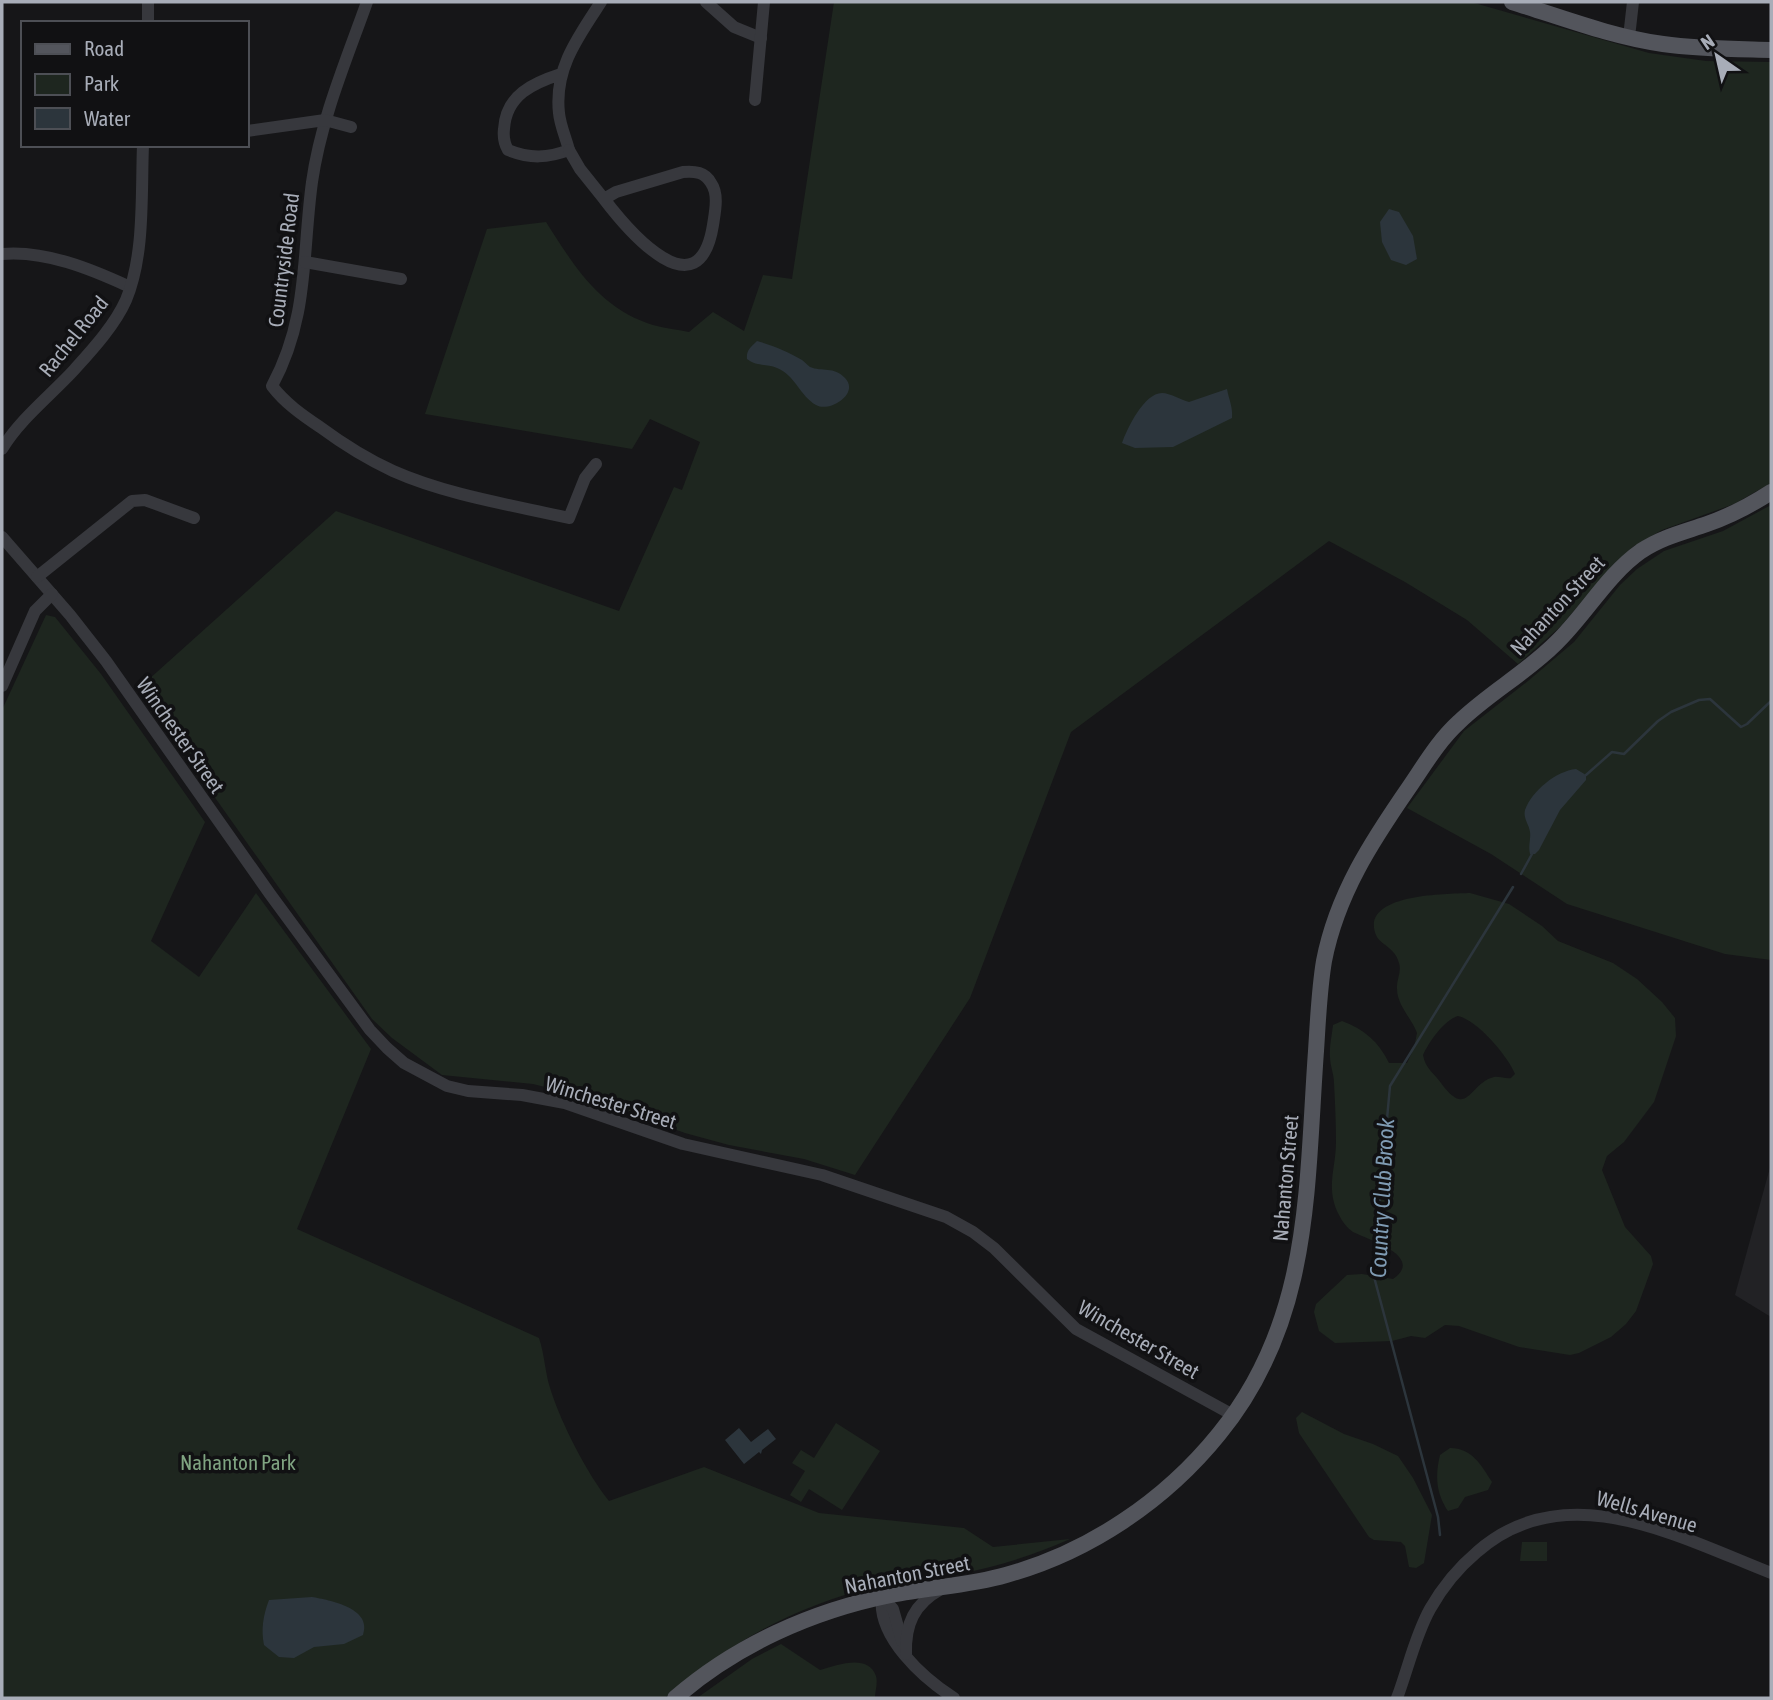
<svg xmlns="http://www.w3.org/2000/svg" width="1773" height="1700" font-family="'Asap Condensed',sans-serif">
	<rect width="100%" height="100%" fill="#161618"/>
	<path fill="#222225" d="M1771 1164V1317L1735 1295Z"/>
	<g fill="#1e261f" fill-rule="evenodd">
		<path d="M834 2H1471L1649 53 1706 61 1771 62V483L1734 504 1662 530 1634 546 1611 567 1561 626 1518 664 1467 620 1405 582 1329 541 1071 732 970 998 855 1175 804 1159 729 1145 685 1133 585 1097 533 1084 442 1075 392 1038 372 1019 138 689 336 511 619 611 674 487 682 490 700 442 650 419 632 449 425 414 487 229 546 222C573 264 597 305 647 323 660 328 675 329 689 332L713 312 744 331 763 275 792 279Z"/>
		<path d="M1771 505V960L1725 954 1567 904 1491 854 1407 808 1464 731 1528 681 1574 642 1620 585 1637 569 1664 551 1723 531Z"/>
		<path d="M46 615 55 617 101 674 205 822 151 941 199 977 256 893 371 1049 297 1229 539 1338C545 1356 545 1374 551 1391 562 1425 588 1475 609 1501L704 1467 819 1513 964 1528 993 1547 1070 1539C1034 1555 997 1567 958 1574 930 1579 902 1581 874 1587 795 1606 726 1644 665 1698H2V710Z"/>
		<path d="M1470 893 1509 904 1542 926 1558 941 1613 963 1637 979 1662 1002 1675 1018 1676 1036 1654 1102 1624 1142 1607 1156 1602 1170 1625 1227 1651 1256 1653 1264 1636 1311 1626 1324 1611 1337 1579 1353 1570 1355 1519 1347 1459 1326 1445 1325 1425 1338 1411 1336 1392 1341 1335 1343 1319 1331 1314 1312 1316 1304 1347 1275 1362 1274 1393 1279C1426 1256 1366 1239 1353 1232 1347 1228 1342 1221 1339 1215 1325 1188 1336 1169 1336 1142 1336 1123 1335 1102 1334 1083 1334 1074 1330 1066 1330 1057 1329 1047 1332 1035 1333 1025L1342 1021C1364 1029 1379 1042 1389 1063H1407L1414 1048 1417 1033C1412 1019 1397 1005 1397 989 1396 980 1402 972 1399 963 1395 947 1380 945 1376 935 1359 893 1449 894 1470 893ZM1458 1016C1477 1020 1508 1056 1515 1074L1511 1078C1506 1079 1499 1076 1494 1077 1469 1083 1468 1120 1441 1083 1434 1073 1425 1068 1423 1055 1429 1042 1444 1020 1458 1016Z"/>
		<path d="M1302 1412 1344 1434 1373 1444 1398 1456 1413 1478 1432 1515 1424 1563 1416 1568 1409 1567 1405 1546 1401 1542 1374 1540 1369 1537 1299 1433 1296 1418Z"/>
		<path d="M836 1423 880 1451 842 1510 809 1489 801 1502 790 1495 805 1471 792 1463 801 1450 814 1458Z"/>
		<path d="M1450 1448C1472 1448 1481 1465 1492 1482L1488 1490 1465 1497 1458 1508 1448 1511C1436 1493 1435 1476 1440 1455Z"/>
		<path d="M1522 1542H1547V1561H1520Z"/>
		<path d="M781 1644 820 1670C837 1665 868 1653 876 1676 878 1683 875 1691 875 1698H697L752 1659Z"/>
	</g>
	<g fill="#2c353c">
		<path d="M1389 209 1399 212 1413 236 1417 259 1406 265 1391 260 1382 242 1380 222Z"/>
		<path d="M757 341C772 345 789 352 802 360 805 362 807 365 810 367 822 372 834 366 845 378 860 393 830 413 816 405 800 396 795 375 777 368 766 363 757 367 747 359 746 350 751 347 757 341Z"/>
		<path d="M1227 389C1229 400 1233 407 1232 418L1173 447 1135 448 1122 443C1127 429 1144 393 1162 393 1170 393 1181 400 1189 402Z"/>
		<path d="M1576 769 1586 775V780L1560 810 1539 850 1535 854H1530C1528 846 1531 839 1530 832 1529 824 1523 819 1525 810 1532 791 1556 771 1576 769Z"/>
		<path d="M739 1428 751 1442 768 1429 776 1439 762 1450 761 1454 759 1452 744 1464 725 1440Z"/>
		<path d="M312 1597C329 1600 373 1608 363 1635L344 1644 314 1647 294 1658 279 1657 264 1645C261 1629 263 1616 269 1600Z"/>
	</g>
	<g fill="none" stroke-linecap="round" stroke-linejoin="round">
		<g stroke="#2c353c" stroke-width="2.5">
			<path d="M1586 775 1612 752 1624 754 1658 721 1671 712 1699 700 1710 699 1741 727 1747 724 1771 701"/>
			<path d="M1521 874 1532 854"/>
			<path d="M1440 1535 1438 1517 1373 1273 1390 1086 1513 887"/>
		</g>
		<g stroke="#37383d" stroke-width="12">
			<path d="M367 2C346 61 321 119 312 182 302 256 309 317 272 386 285 403 302 415 320 427 343 444 367 459 393 471 447 495 512 505 569 518L585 478 596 464"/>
			<path d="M706 2 734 27 761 38"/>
			<path d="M148 23V2"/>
			<path d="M1629 37 1633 2"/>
			<path d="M561 74C533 83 506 95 504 129 503 137 504 143 508 150 530 159 548 158 569 150 566 138 560 125 559 113 554 69 578 37 601 2"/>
			<path d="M755 100 764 2"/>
			<path d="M247 131 325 120 351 127"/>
			<path d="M569 150 580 169 604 199 616 192 683 172C695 171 705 172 711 183 719 194 715 212 713 225 699 313 630 233 604 199"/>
			<path d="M2 254C45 250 91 269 130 287"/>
			<path d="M305 262 401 279"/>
			<path d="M2 449C20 419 50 396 74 370 92 350 115 325 126 300 145 255 141 194 143 145"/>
			<path d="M2 537 70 615 106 661 270 894 370 1030 387 1048 404 1063 447 1086 468 1091 522 1095 565 1103 683 1144 822 1175 946 1217 973 1232 994 1248 1076 1329 1233 1415"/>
			<path d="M37 577 132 501 145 500 194 518"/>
			<path d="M2 686 35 611 52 594"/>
			<path d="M882 1597C877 1637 923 1678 954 1698"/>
			<path d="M882 1597 893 1609 902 1641"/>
			<path d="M906 1654C905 1624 914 1604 941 1589"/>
			<path d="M1397 1698C1408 1669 1415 1636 1430 1609 1443 1586 1458 1568 1477 1552 1565 1474 1679 1537 1771 1573"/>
		</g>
		<g stroke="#53555c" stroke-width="16">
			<path d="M1512 2C1561 17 1612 37 1663 44 1699 49 1735 49 1771 50"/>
			<path d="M675 1698C736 1645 812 1611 891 1595 929 1587 968 1586 1006 1575 1089 1552 1165 1501 1219 1434 1312 1320 1306 1189 1316 1051 1318 1021 1319 991 1324 961 1337 894 1372 841 1410 786 1425 764 1439 740 1459 722 1489 693 1526 673 1556 643 1586 614 1607 575 1641 551 1662 537 1684 532 1707 524 1730 516 1751 505 1771 492"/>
		</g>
	</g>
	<g text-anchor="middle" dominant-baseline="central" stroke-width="7" stroke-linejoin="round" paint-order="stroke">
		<g font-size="21" fill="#a8adb8" stroke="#111113">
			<text transform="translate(283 260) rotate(-83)">Countryside Road</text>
			<text transform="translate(73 336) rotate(-51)">Rachel Road</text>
			<text transform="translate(1557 605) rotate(-47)">Nahanton Street</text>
			<text transform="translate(181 735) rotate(55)">Winchester Street</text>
			<text transform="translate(611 1102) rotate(17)">Winchester Street</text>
			<text transform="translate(1285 1178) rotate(-85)">Nahanton Street</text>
			<text transform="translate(1139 1339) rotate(30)">Winchester Street</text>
			<text transform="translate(1647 1511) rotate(16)">Wells Avenue</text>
			<text transform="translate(907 1574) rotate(-11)">Nahanton Street</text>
		</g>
		<g font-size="21" fill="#7fa381" stroke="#111113">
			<text x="238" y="1462">Nahanton Park</text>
		</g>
		<g font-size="23" font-style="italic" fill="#7f9bb3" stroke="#111113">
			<text transform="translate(1382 1198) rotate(-87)">Country Club Brook</text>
		</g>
	</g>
	<rect width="1773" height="1700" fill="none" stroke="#a8adb8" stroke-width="7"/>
	<rect x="21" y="21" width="228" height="126" fill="#111113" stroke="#4d4f55" stroke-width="2"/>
	<rect x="35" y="44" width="35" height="10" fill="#53555c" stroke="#4d4f55" stroke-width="2"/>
	<text x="84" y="56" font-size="21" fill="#a8adb8">Road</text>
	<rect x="35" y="74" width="35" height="21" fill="#1e261f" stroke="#4d4f55" stroke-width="2"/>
	<text x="84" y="91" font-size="21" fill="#a8adb8">Park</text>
	<rect x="35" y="108" width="35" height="21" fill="#2c353c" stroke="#4d4f55" stroke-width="2"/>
	<text x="84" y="126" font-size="21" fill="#a8adb8">Water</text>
	<g transform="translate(1717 56) rotate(326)" stroke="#111113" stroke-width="5" paint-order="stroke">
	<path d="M0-5L12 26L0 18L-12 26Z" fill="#a8adb8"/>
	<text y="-10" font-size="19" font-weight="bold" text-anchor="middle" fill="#a8adb8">N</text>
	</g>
</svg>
